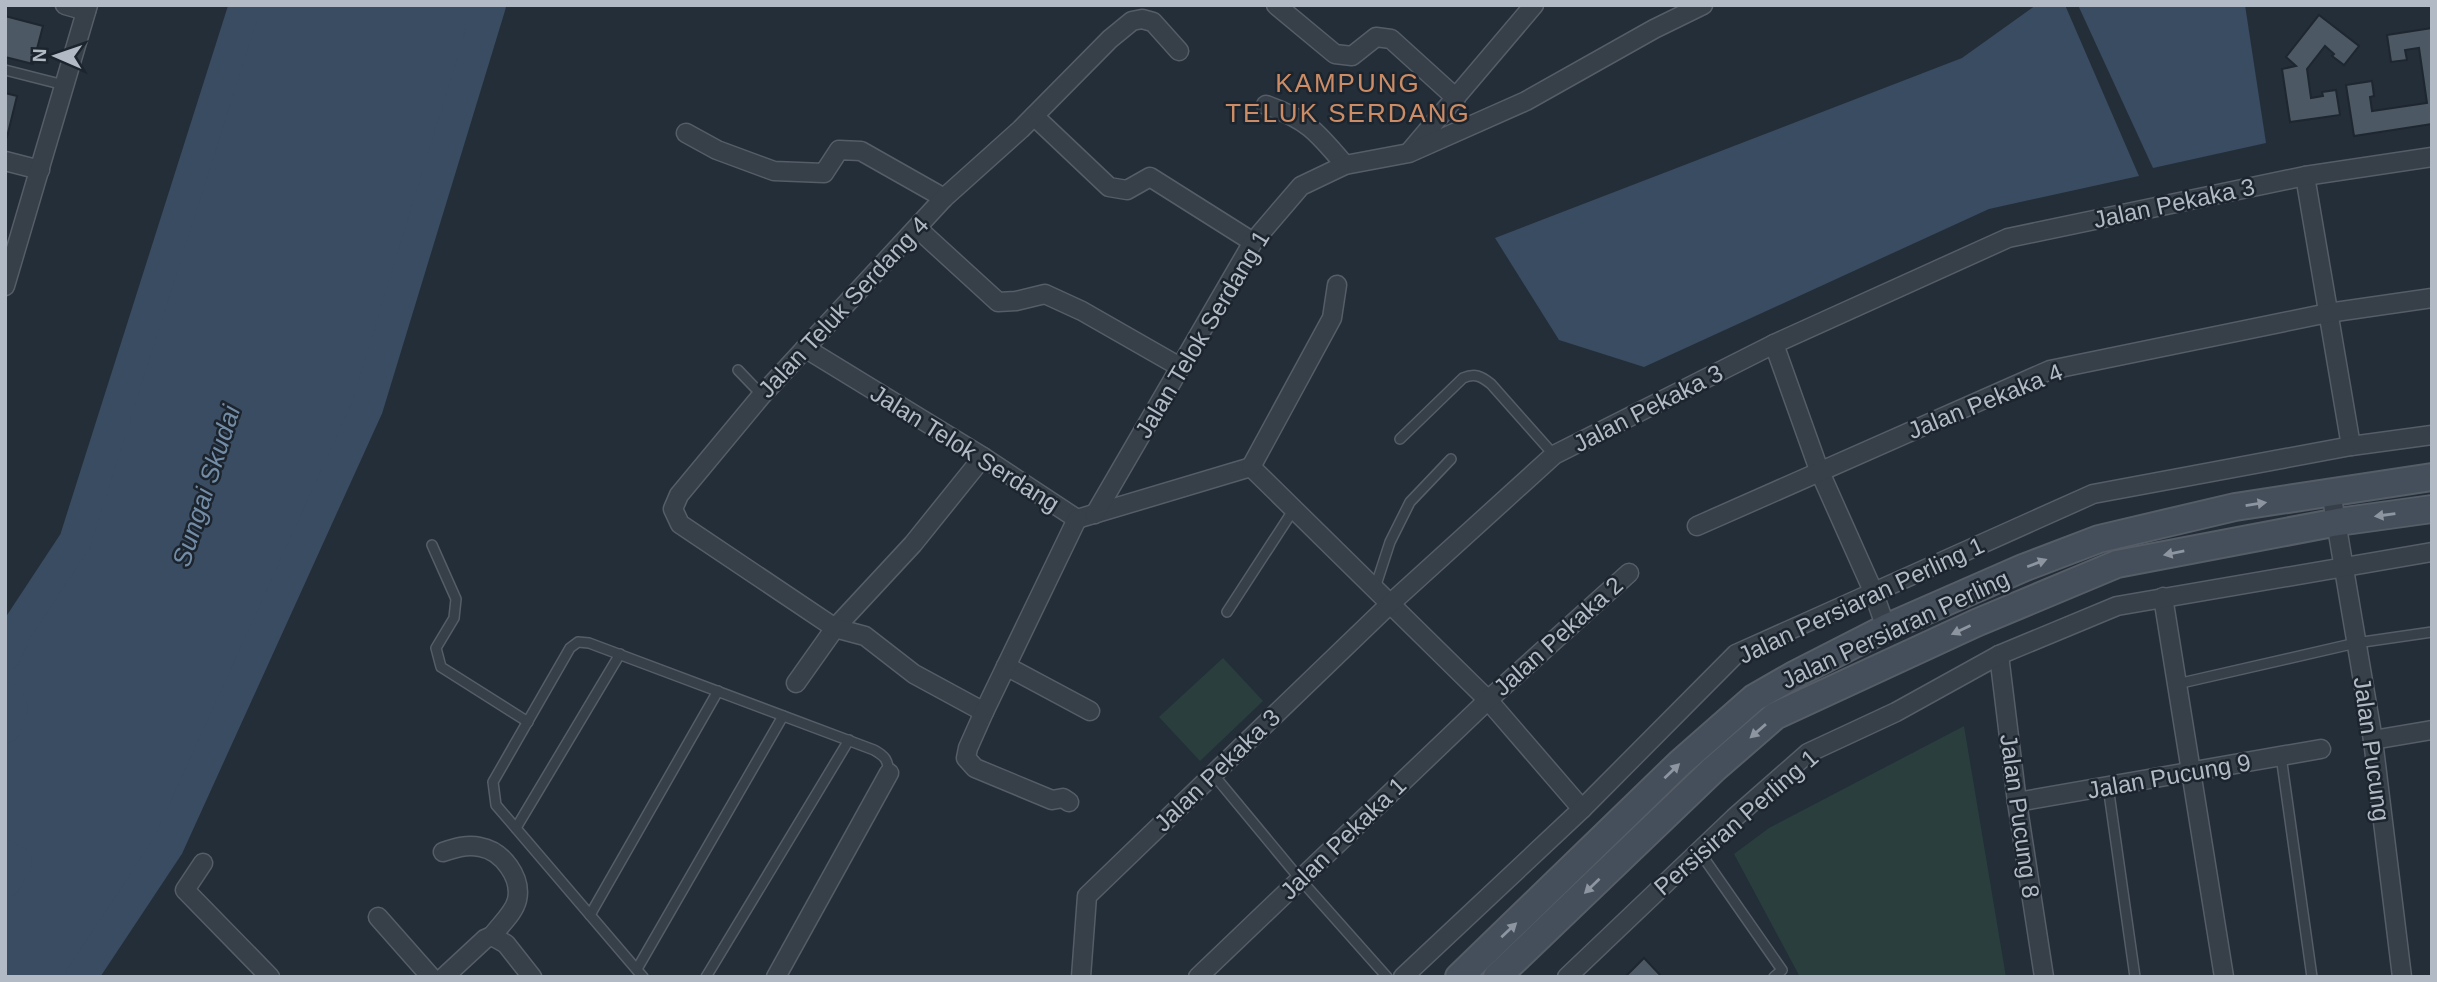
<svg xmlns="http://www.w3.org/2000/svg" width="2437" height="982" font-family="Helvetica,sans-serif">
	<rect width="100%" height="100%" fill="#232e38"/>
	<g fill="#293e3d">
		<path d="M1223 658 1263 701 1200 761 1159 717Z"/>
		<path d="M1964 726 2006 977H1800L1734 854 1769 828Z"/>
	</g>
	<g fill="#3a4c61">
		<path d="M245 5H490L367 408 168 846 81 977H5V882L16 863 5 856V727L12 708 8 699 5 698V655L15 632 75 541Z"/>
		<path d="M2036 5H2065L2139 176 1989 209 1644 367 1559 340 1495 238 1962 58Z"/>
		<path d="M2078 5H2245L2266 143 2153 168Z"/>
	</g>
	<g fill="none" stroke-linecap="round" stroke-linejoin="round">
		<g stroke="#3a4c61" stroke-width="32">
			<path d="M5 655 15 632 75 541 245 5"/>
			<path d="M5 698 8 699 12 708 5 727"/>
			<path d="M5 856 16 862 5 882"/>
			<path d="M81 977 168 846 367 408 490 5"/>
		</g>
	</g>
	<g fill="#4c5864" stroke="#1e2630" stroke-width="2">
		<path d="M2319 15 2359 46 2344 65 2332 56 2334 54 2325 46 2307 69 2311 98 2323 96 2322 92 2336 90 2340 115 2290 122 2282 69 2296 66 2286 57Z"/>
		<path d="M5 16 43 26 33 64 5 57Z"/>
		<path d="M2432 28V124L2354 136 2346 85 2372 81 2374 96 2370 97 2372 111 2427 103 2419 48 2405 50 2407 60 2391 62 2387 35Z"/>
		<path d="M5 93 17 96 7 137H5Z"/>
		<path d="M1644 958 1662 977H1625Z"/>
	</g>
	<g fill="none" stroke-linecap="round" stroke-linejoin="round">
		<g stroke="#555d67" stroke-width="12">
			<g id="lane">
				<path d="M5 70 64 85"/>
				<path d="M738 370 762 395"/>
				<path d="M1400 439 1463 378C1475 373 1481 376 1491 384L1554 455"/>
				<path d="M432 545 456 599 454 618 436 648 441 667 528 722"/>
				<path d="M1375 588 1390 542 1410 502 1451 459"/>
				<path d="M1227 612 1294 509"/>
				<path d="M2177 684 2356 643 2432 632"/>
				<path d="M2281 756 2312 977"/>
				<path d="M1213 774 1300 879 1387 977"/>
				<path d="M2108 786 2135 977"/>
				<path d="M516 828 620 654"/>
				<path d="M1699 851 1782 970 1774 977"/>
				<path d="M590 915 718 691"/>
				<path d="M637 969 783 716"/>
				<path d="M643 977 496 805 493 782 570 648 578 642 589 643 874 750C885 756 888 760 889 773"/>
				<path d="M706 977 849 740"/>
			</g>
		</g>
		<g stroke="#555d67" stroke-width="21">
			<g id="street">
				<path d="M65 5 86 11"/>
				<path d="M1276 5 1335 54 1352 56 1376 37 1391 39 1456 98"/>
				<path d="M1266 105C1308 120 1317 132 1345 165"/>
				<path d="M1034 116 1109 187 1127 190 1150 177 1253 242"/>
				<path d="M686 133 717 150 774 171 824 173 839 150 861 151 944 198"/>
				<path d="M1411 150 1534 5"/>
				<path d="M5 161 40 170"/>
				<path d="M2305 176 2351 446"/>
				<path d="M917 228 998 302 1016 301 1045 294 1082 311 1180 367"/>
				<path d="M5 286 88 5"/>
				<path d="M1774 344 1819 470 1873 591 1886 628"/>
				<path d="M805 348 983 457 1077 519 1251 467"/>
				<path d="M1251 467 1488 700 1582 809"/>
				<path d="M1251 467 1332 318 1337 285"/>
				<path d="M2331 492 2373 740 2402 977"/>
				<path d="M1095 514 1253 242 1301 186 1345 165 1409 153 1526 101 1654 29 1703 5"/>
				<path d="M1697 526 2050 370 2328 313 2432 298"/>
				<path d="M2163 597 2224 977"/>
				<path d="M1999 655 2017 802 2044 977"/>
				<path d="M1006 666 1090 711"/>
				<path d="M796 683 835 628 913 544 983 457"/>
				<path d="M984 712 914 674 865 636 835 628 680 524 673 509 679 495 762 395 944 198 1021 129 1110 39 1132 21 1142 19 1153 22 1179 51"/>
				<path d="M2373 740 2432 730"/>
				<path d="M1069 802 1063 798 1052 800 975 768 966 758 968 748 984 712 1077 519"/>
				<path d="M2017 802 2321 749"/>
				<path d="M443 852C455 848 467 844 480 847 503 851 522 878 517 900 514 913 500 925 492 936"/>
				<path d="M203 863 185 890 270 977"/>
				<path d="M378 917 431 977"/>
				<path d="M444 977 485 939 492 936 506 944 532 977"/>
				<path d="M776 977 889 773"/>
				<path d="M1081 977 1087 896 1391 603 1554 455 1774 344 2008 238 2305 176 2432 157"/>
				<path d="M1198 977 1488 700 1629 573"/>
				<path d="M1403 977 1582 809 1736 654 2093 494 2351 446 2432 435"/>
				<path d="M1567 977 1734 818 1808 753 1896 712 1999 655 2117 606 2432 552"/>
			</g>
		</g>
		<g stroke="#555d67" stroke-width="30">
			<g id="secondary">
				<path d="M1459 977 1680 763 1754 698 1796 674 1886 628 2023 568 2099 539 2235 507 2432 477"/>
				<path d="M1497 977 1714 769 1775 716 1976 623 2117 564 2338 522 2432 509"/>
			</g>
		</g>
		<use href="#lane" stroke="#373f49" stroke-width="9"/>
		<use href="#street" stroke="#373f49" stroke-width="18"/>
		<use href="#secondary" stroke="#454f5c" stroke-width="26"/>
	</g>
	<defs><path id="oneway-solid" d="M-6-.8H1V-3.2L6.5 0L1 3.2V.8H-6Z" transform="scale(1.75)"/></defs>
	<g fill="#8c95a0">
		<use href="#oneway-solid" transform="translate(2256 504) rotate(-9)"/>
		<use href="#oneway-solid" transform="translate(2385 515) rotate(172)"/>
		<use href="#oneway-solid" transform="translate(2174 553) rotate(169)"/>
		<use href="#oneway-solid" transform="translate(2037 563) rotate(-21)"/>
		<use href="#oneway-solid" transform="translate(1961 630) rotate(155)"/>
		<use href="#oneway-solid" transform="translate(1758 731) rotate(139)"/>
		<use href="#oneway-solid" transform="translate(1672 771) rotate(-44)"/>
		<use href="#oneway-solid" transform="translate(1592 886) rotate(136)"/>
		<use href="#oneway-solid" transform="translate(1509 930) rotate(-43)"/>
	</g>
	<g text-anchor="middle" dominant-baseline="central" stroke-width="5" stroke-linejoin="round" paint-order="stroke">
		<g font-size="24" fill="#b2bac5" stroke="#1c242e">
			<text transform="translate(2174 203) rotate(-12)">Jalan Pekaka 3</text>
			<text transform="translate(843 307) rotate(-47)">Jalan Teluk Serdang 4</text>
			<text transform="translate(1202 334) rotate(-59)">Jalan Telok Serdang 1</text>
			<text transform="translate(1985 401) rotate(-22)">Jalan Pekaka 4</text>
			<text transform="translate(1648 408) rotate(-27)">Jalan Pekaka 3</text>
			<text transform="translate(965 448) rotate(32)">Jalan Telok Serdang</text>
			<text transform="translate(1861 600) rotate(-25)">Jalan Persiaran Perling 1</text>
			<text transform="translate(1895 629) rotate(-25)">Jalan Persiaran Perling</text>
			<text transform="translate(1558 636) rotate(-42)">Jalan Pekaka 2</text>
			<text transform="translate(2372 749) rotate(82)">Jalan Pucung</text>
			<text transform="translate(1217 770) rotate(-44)">Jalan Pekaka 3</text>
			<text transform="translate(2169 776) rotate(-10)">Jalan Pucung 9</text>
			<text transform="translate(2020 816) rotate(82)">Jalan Pucung 8</text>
			<text transform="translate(1736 822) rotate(-41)">Persisiran Perling 1</text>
			<text transform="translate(1343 838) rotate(-44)">Jalan Pekaka 1</text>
		</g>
		<g font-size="26" letter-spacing="2" fill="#cc8d66" stroke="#1c242e">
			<text x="1348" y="83">KAMPUNG<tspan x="1348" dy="30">TELUK SERDANG</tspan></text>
		</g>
		<g font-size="26" font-style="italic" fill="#748da7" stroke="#1c242e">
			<text transform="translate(206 486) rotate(-72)">Sungai Skudai</text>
		</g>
	</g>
	<rect width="2437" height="982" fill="none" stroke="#b2bac5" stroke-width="14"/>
	<g transform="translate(56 56) rotate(272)" stroke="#1c242e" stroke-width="5" paint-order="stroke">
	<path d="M0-5L12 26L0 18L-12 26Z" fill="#b2bac5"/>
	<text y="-10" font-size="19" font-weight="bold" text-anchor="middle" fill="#b2bac5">N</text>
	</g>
</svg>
